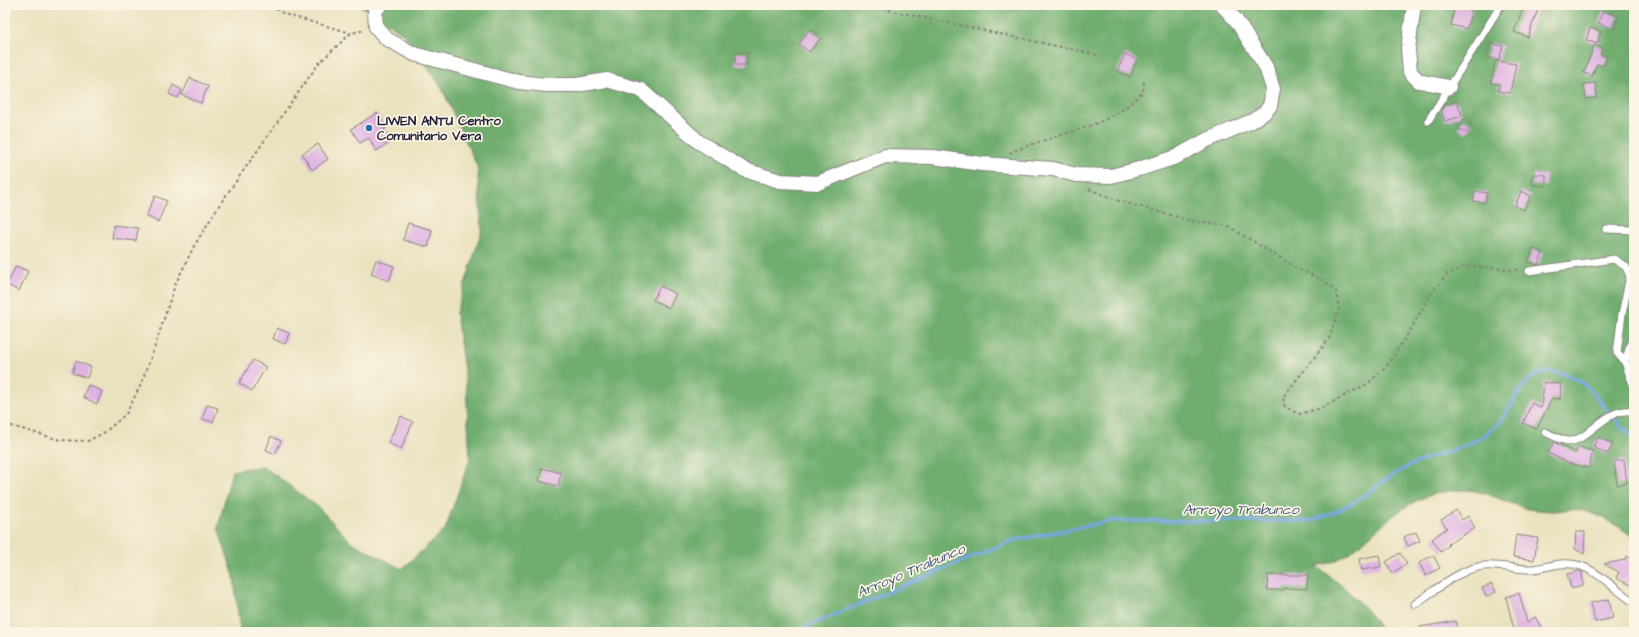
<svg xmlns="http://www.w3.org/2000/svg" width="1639" height="637" font-family="'Architects Daughter',sans-serif">
	<rect width="100%" height="100%" fill="#fcf5e5"/>
	<filter id="ink" filterUnits="userSpaceOnUse"><feTurbulence type="fractalNoise" baseFrequency=".025" numOctaves="2"/><feDisplacementMap in="SourceGraphic" scale="8" xChannelSelector="R" yChannelSelector="G"/><feConvolveMatrix kernelMatrix="1 2 1 2 8 2 1 2 1" color-interpolation-filters="sRGB"/></filter>
	<filter id="wash" filterUnits="userSpaceOnUse"><feTurbulence type="fractalNoise" baseFrequency=".012" numOctaves="4" result="noise"/><feDisplacementMap in="SourceGraphic" scale="16" xChannelSelector="R" yChannelSelector="G"/><feGaussianBlur stdDeviation="0.9" result="paint"/><feColorMatrix in="noise" values="0 0 0 0 0 0 0 0 0 0 0 0 0 0 0 0 0 1.4 0 .05"/><feComposite in="paint" operator="in"/></filter>
	<g filter="url(#wash)">
		<rect width="100%" height="100%" fill="#e9e2bf"/>
		<path fill="#6fad6e" stroke="#486854" d="M359 5H1634V538C1615 523 1596 511 1572 509 1566 509 1560 511 1554 511 1546 511 1537 510 1529 509 1507 504 1489 491 1466 490 1428 489 1401 507 1375 531 1364 541 1352 552 1339 559 1331 563 1324 564 1316 566 1345 588 1362 600 1382 632H240L234 576 218 528 232 471 263 466 318 507 351 542 402 569 445 530 470 459 466 385 456 313 482 230 477 166 441 86 403 33Z"/>
		<g fill="none" stroke-linecap="round" stroke-linejoin="round">
			<path stroke="#75a7e0" stroke-width="3.5" d="M793 632 1011 541 1110 521H1310C1327 516 1342 510 1357 500 1373 490 1387 477 1405 468 1434 453 1470 450 1495 427 1518 407 1519 365 1559 373 1593 378 1607 419 1634 437"/>
		</g>
		<g id="blocks">
			<g fill="#dfb1e2">
				<path d="M1455 5 1472 8 1467 29 1451 25Z"/>
				<path d="M1524 5 1538 9 1528 37 1514 32Z"/>
				<path d="M1603 11 1618 16 1614 29 1598 23Z"/>
				<path d="M1590 28 1601 31 1597 44 1586 40Z"/>
				<path d="M810 29 821 38 809 52 799 44Z"/>
				<path d="M1490 43 1503 46 1499 60 1486 57Z"/>
				<path d="M1594 45 1603 48 1600 54 1607 57 1604 66 1597 64 1592 76 1584 73Z"/>
				<path d="M736 53H747V65H735Z"/>
				<path d="M1125 54 1137 60 1130 77 1117 71Z"/>
				<path d="M1495 61 1516 64 1510 93 1498 91 1500 84 1491 83Z"/>
				<path d="M190 78 208 86 201 103 182 95Z"/>
				<path d="M1596 83 1597 98 1586 99 1584 84Z"/>
				<path d="M173 85 182 90 178 98 169 94Z"/>
				<path d="M1457 101 1462 116 1445 121 1441 110 1444 105Z"/>
				<path d="M377 113 386 128 384 129 391 142 376 151 369 138 360 143 351 129Z"/>
				<path d="M1463 119 1472 123 1467 133 1458 129Z"/>
				<path d="M318 144 328 159 312 170 302 154Z"/>
				<path d="M1533 174 1546 175V186L1532 185Z"/>
				<path d="M1475 191 1487 193 1485 203 1473 201Z"/>
				<path d="M1521 191 1531 196 1524 210 1515 206Z"/>
				<path d="M155 196 167 201 158 222 146 216Z"/>
				<path d="M408 223 432 230 428 247 403 240Z"/>
				<path d="M114 225 138 228 136 241 112 238Z"/>
				<path d="M1533 249 1543 253 1538 265 1528 262Z"/>
				<path d="M376 260 394 266 389 281 371 274Z"/>
				<path d="M16 266 28 271 19 291 7 285Z"/>
				<path d="M660 286 676 294 669 308 653 300Z"/>
				<path d="M277 328 289 333 285 344 273 339Z"/>
				<path d="M253 360 266 367 252 391 239 383Z"/>
				<path d="M76 361 91 367 87 378 72 373Z"/>
				<path d="M1544 382 1561 384 1560 399 1552 398 1537 429 1523 423 1532 403 1541 408Z"/>
				<path d="M88 385 102 391 97 404 83 397Z"/>
				<path d="M207 405 218 408 213 422 202 419Z"/>
				<path d="M401 416 413 422 401 449 388 443Z"/>
				<path d="M271 436 281 441 275 454 266 450Z"/>
				<path d="M1598 437 1613 444 1608 454 1593 447Z"/>
				<path d="M1554 442 1576 453 1578 447 1593 451 1589 468 1568 463 1548 453Z"/>
				<path d="M1624 460 1627 483 1617 485 1614 461Z"/>
				<path d="M542 468 561 473 558 486 539 481Z"/>
				<path d="M1456 510 1462 520 1468 516 1475 528 1448 544 1449 545 1441 552 1432 539 1447 528 1441 520Z"/>
				<path d="M1416 532 1420 541 1408 546 1404 537Z"/>
				<path d="M1576 532H1585L1584 554 1575 549Z"/>
				<path d="M1516 535 1538 538 1534 560 1513 557Z"/>
				<path d="M1400 553 1407 564 1392 573 1386 562Z"/>
				<path d="M1379 555 1381 567 1361 570 1359 559Z"/>
				<path d="M1433 555 1440 568 1426 576 1419 563Z"/>
				<path d="M1626 556 1634 560V587L1616 578 1619 572 1604 564 1625 560Z"/>
				<path d="M1579 571 1582 572 1583 585 1571 588 1567 574Z"/>
				<path d="M1268 575H1308L1307 589 1284 588V590H1267Z"/>
				<path d="M1492 584 1496 592 1486 597 1482 588Z"/>
				<path d="M1519 593 1527 622 1535 617 1544 632H1510L1514 630 1506 597Z"/>
				<path d="M1609 599 1613 618 1595 622 1590 603Z"/>
				<path d="M1456 621V630L1451 632H1421L1420 627Z"/>
			</g>
		</g>
	</g>
	<g filter="url(#ink)">
		<use href="#blocks" fill-opacity="0" stroke="#86827d" stroke-width="1"/>
		<g fill="none" stroke-linecap="round" stroke-linejoin="round">
			<g stroke="#86827d" stroke-width="9">
				<g id="lane">
					<path d="M1428 121 1501 5"/>
					<path d="M1606 229 1634 230"/>
					<path d="M1529 271 1614 259 1626 267 1630 276 1622 314 1617 353 1625 362"/>
					<path d="M1634 333 1625 362 1634 387"/>
					<path d="M1545 432C1552 435 1560 440 1568 441 1588 443 1603 407 1634 411"/>
					<path d="M1415 604C1434 591 1461 568 1484 566 1500 564 1516 570 1533 569 1549 567 1565 560 1581 566 1601 573 1616 591 1634 602"/>
				</g>
			</g>
			<g stroke="#86827d" stroke-width="16">
				<g id="street">
					<path d="M380 5 375 11 376 27 387 39 414 54 519 82 546 85H577L607 80 641 90 699 142 745 170 780 181 818 183 885 156 933 157 982 164 1053 169 1076 175 1111 176 1139 169 1176 157 1205 141 1252 121 1264 113 1270 106 1273 89 1266 67 1236 20 1222 5"/>
					<path d="M1414 5 1408 49 1410 72 1419 81 1449 87"/>
				</g>
			</g>
			<g stroke="#86827d" stroke-width="2" stroke-dasharray="3 3" stroke-linecap="butt">
				<path d="M271 5 284 14 351 33"/>
				<path d="M865 5 1098 55"/>
				<path d="M1009 153C1045 137 1086 132 1119 112 1128 106 1136 98 1143 92L1144 81"/>
				<path d="M1089 189 1119 201 1192 221 1228 226 1300 270 1323 280 1336 291 1339 309 1329 339 1283 397 1285 407 1299 414 1321 408 1367 384 1386 367 1411 329 1430 295 1447 274 1467 266 1520 270"/>
				<path d="M5 424 60 440 88 441 105 432 126 414 141 384 154 349 175 285 194 246 220 204 319 63 351 33 365 30"/>
			</g>
			<use href="#lane" stroke="#fff" stroke-width="7"/>
			<use href="#street" stroke="#fff" stroke-width="14"/>
		</g>
	</g>
	<circle fill="#1f6fb2" stroke="#fcf5e5" stroke-width="1.5" cx="369" cy="128" r="4"/>
	<g text-anchor="middle" dominant-baseline="central" stroke-width="3.5" stroke-linejoin="round" paint-order="stroke">
		<g font-size="13" font-weight="bold" fill="#22223b" stroke="#fcf5e5" text-anchor="start">
			<text x="377" y="121">LIWEN ANTU Centro<tspan x="377" dy="15">Comunitario Vera</tspan></text>
		</g>
		<g font-size="14" font-style="italic" fill="#43577d" stroke="#fcf5e5">
			<text x="1241" y="510">Arroyo Trabunco</text>
			<text transform="translate(911 571) rotate(-23)">Arroyo Trabunco</text>
		</g>
	</g>
	<rect width="1639" height="637" fill="none" stroke="#fcf5e5" stroke-width="20"/>
</svg>
